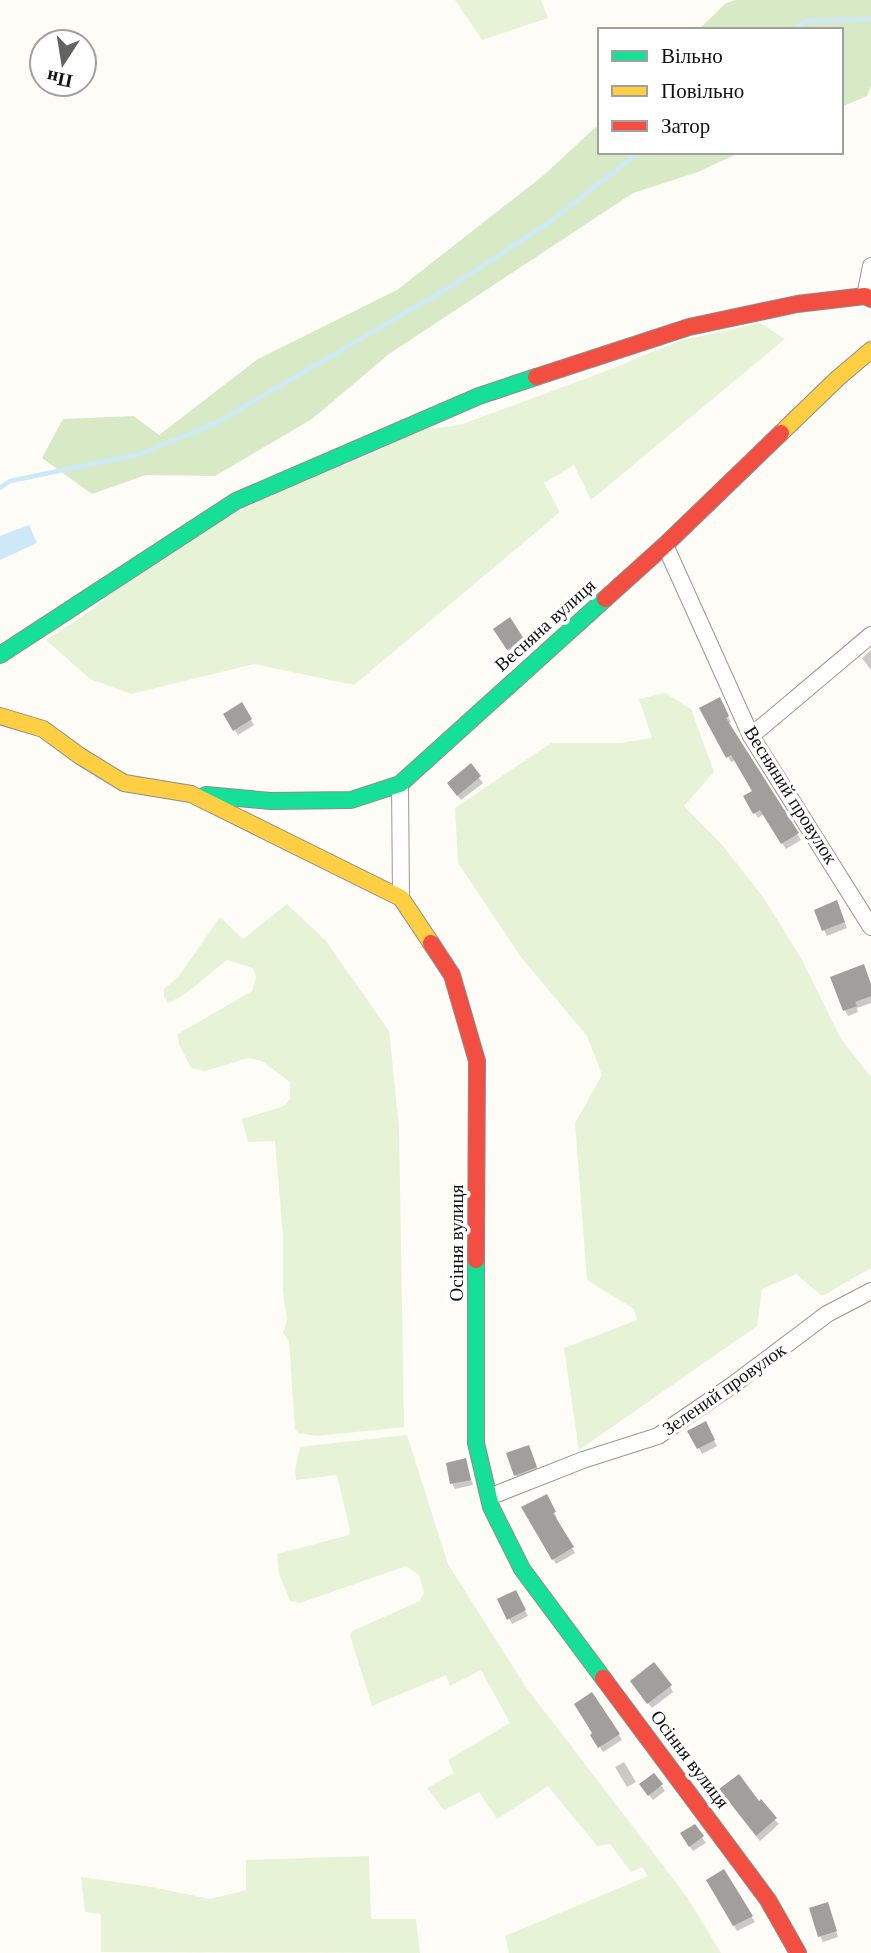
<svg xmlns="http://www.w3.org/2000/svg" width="871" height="1953" font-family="Georgia,serif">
	<rect width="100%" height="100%" fill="#fdfcf7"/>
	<g fill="#e7f3d7">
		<path d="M455 0H541L548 18 482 40Z"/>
		<path d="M760 323 785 339 591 500 574 465 544 483 560 512 354 685 254 664 131 694 90 679 46 640 94 608 134 575 207 528 271 495 374 453 411 431 460 425 601 373 682 340Z"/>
		<path d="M665 693 691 709 714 772 684 806 723 846 763 897 801 958 841 1039 871 1077V1268L822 1296 796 1274 762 1289 757 1326 579 1450 564 1348 637 1320 634 1309 587 1280 575 1123 602 1075 587 1036 521 957 458 863 455 808 551 743H620L652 738 639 699Z"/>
		<path d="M287 904 326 941 389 1031 399 1126 404 1427 317 1436 298 1433 295 1429 289 1341 283 1333 287 1320 283 1292V1236L275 1141 248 1142 242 1119 284 1106 290 1099V1082L262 1061 249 1058 205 1071 191 1068 179 1044 178 1034 252 991 256 977 253 968 227 960C208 974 189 994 168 1003L164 997V989L179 976 220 917 243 939Z"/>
		<path d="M407 1435 448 1564 525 1686 687 1897 721 1953H509L505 1936 648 1876 642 1867 631 1872 610 1844 597 1846 548 1786 497 1819 479 1792 444 1810 427 1788 454 1773 448 1760 510 1723 481 1670 450 1686 446 1675 372 1706 350 1635 352 1631 420 1601 424 1593 419 1575 406 1566 300 1603 290 1601 279 1574 277 1554 349 1535 350 1531 337 1475 296 1480 295 1470 300 1447Z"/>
		<path d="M369 1856 371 1919H416L420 1953 101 1952V1914L85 1912 81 1877 152 1887 210 1899 246 1890V1860Z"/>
	</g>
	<g fill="#d8eac5">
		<path d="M736 0H871V86L867 96 841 107V30H698L726 3Z"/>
		<path d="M600 123V152H741L698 172 633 193 389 354 312 419 215 476 146 475 92 494 42 458 63 419 134 416 159 435 258 359 397 290 544 175Z"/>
	</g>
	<path fill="#cde8f7" d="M29 525 37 543 0 560V536Z"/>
	<g fill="#0003">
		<path d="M510 620 526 645 511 655 495 630Z"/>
		<path d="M871 650V670L862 658Z"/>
		<path d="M719 700 731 722 727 724 801 840 786 849 764 814 758 818 748 802 754 791 735 760 731 762 702 708Z"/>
		<path d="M241 704 254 725 238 735 225 714Z"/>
		<path d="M470 766 483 783 461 800 452 789Z"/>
		<path d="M839 908 847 928 827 936 824 930Z"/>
		<path d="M871 985V1003L857 1008 858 1012 848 1016 845 1010Z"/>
		<path d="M705 1424 717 1446 702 1454 690 1432Z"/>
		<path d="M529 1447 539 1473 519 1480 516 1475Z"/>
		<path d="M465 1460 473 1485 455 1489 452 1483Z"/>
		<path d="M546 1496 557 1518 555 1519 575 1553 556 1564 523 1508Z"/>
		<path d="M515 1592 528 1616 512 1624 499 1600Z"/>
		<path d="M670 1686 673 1692 652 1708 635 1687Z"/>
		<path d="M592 1735H619L622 1740 603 1752Z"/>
		<path d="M624 1762 636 1782 627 1787 615 1767Z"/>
		<path d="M654 1775 665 1791 653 1800 645 1790Z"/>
		<path d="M725 1795 759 1803 779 1824 760 1841Z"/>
		<path d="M694 1826 706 1843 693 1851 682 1834Z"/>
		<path d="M723 1871 755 1922 737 1931 708 1881Z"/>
		<path d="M830 1910 838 1937 823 1942 820 1936Z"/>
	</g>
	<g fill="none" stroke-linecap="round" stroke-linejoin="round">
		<g stroke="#cde8f7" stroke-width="4.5">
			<path d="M794 30 805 21 871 19"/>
			<path d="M0 488 10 481 140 454 216 423 448 288 547 224 639 152"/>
		</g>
	</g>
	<g fill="#a19f9c">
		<path d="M510 617 524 639 507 650 493 629Z"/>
		<path d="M720 697 729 716 726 718 799 833 781 844 760 810 753 814 743 796 752 791 731 755 726 758 699 708Z"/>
		<path d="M242 702 252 719 233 731 223 714Z"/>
		<path d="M471 763 481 776 457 796 447 783Z"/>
		<path d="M837 900 845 922 822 931 814 910Z"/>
		<path d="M864 964 871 984V996L855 1002 857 1006 843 1011 830 977Z"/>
		<path d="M706 1421 715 1440 697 1449 687 1431Z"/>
		<path d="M529 1445 537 1467 514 1476 506 1453Z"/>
		<path d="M466 1458 471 1480 450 1484 446 1463Z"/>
		<path d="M547 1494 556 1512 553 1513 574 1547 552 1560 521 1507Z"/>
		<path d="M516 1590 526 1610 507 1620 497 1599Z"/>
		<path d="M654 1662 672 1685 647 1704 630 1681Z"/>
		<path d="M592 1692 620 1734 598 1748 590 1735 592 1733 574 1704Z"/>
		<path d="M654 1773 663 1784 648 1796 639 1784Z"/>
		<path d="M739 1774 759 1801 761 1799 777 1818 756 1836 719 1789Z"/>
		<path d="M695 1824 704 1836 689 1847 680 1833Z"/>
		<path d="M724 1869 753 1916 733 1926 706 1880Z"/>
		<path d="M828 1902 837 1931 818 1937 809 1908Z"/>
	</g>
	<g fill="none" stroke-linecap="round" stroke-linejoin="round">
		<g stroke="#979795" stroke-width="18">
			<g id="street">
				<path d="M865 296 871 266"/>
				<path d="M665 545 751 736 871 927"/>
				<path d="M751 736 871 635"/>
				<path d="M400 784 401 898"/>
				<path d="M489 1497 583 1460 658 1436 734 1384 827 1314 871 1291"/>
			</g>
		</g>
		<g stroke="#8e8d8b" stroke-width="18">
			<g id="fast">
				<path d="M0 655 236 501 479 396 536 377"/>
				<path d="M206 795 271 801 351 800 400 784 605 599"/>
				<path d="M476 1260V1443L491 1507 522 1569 603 1678"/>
			</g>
		</g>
		<g stroke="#8e8d8b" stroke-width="18">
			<g id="slow">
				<path d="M781 433 838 378 871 350"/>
				<path d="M0 716 43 729 80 756 124 783 191 794 401 898 431 943"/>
			</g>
		</g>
		<g stroke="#8e8d8b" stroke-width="18">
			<g id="jam">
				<path d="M536 377 689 327 797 304 865 296 871 299"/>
				<path d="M605 599 665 545 781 433"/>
				<path d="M431 943 452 975 477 1061 476 1260"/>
				<path d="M603 1678 768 1900 798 1953"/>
			</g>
		</g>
		<use href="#street" stroke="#fffffe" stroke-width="16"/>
		<use href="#fast" stroke="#16e098" stroke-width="16"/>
		<use href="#slow" stroke="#ffcf43" stroke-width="16"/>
		<use href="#jam" stroke="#f24e42" stroke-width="16"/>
	</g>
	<g text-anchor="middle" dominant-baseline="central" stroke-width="7" stroke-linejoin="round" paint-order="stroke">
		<g font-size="19" fill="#111" stroke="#fff">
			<text transform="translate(545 625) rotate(-42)">Весняна вулиця</text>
			<text transform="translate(791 795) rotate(58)">Весняний провулок</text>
			<text transform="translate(456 1243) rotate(-90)">Осіння вулиця</text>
			<text transform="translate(724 1389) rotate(-35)">Зелений провулок</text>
			<text transform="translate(690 1759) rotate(53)">Осіння вулиця</text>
		</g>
	</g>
	<rect x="598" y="28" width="245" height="126" fill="#ffffff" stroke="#a0a0a0" stroke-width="2"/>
	<rect x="612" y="51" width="35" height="10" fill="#16e098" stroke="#a0a0a0" stroke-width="2"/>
	<text x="661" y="63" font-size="21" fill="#111111">Вільно</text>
	<rect x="612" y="86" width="35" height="10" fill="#ffcf43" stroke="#a0a0a0" stroke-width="2"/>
	<text x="661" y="98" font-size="21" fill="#111111">Повільно</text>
	<rect x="612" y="121" width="35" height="10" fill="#f24e42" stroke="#a0a0a0" stroke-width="2"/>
	<text x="661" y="133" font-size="21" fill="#111111">Затор</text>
	<g transform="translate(63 63) rotate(192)"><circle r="33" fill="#ffffff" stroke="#a0a0a0" stroke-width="2"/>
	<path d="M0-5L12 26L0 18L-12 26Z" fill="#646362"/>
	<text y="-10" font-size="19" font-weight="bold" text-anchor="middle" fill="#111111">Пн</text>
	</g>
</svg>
